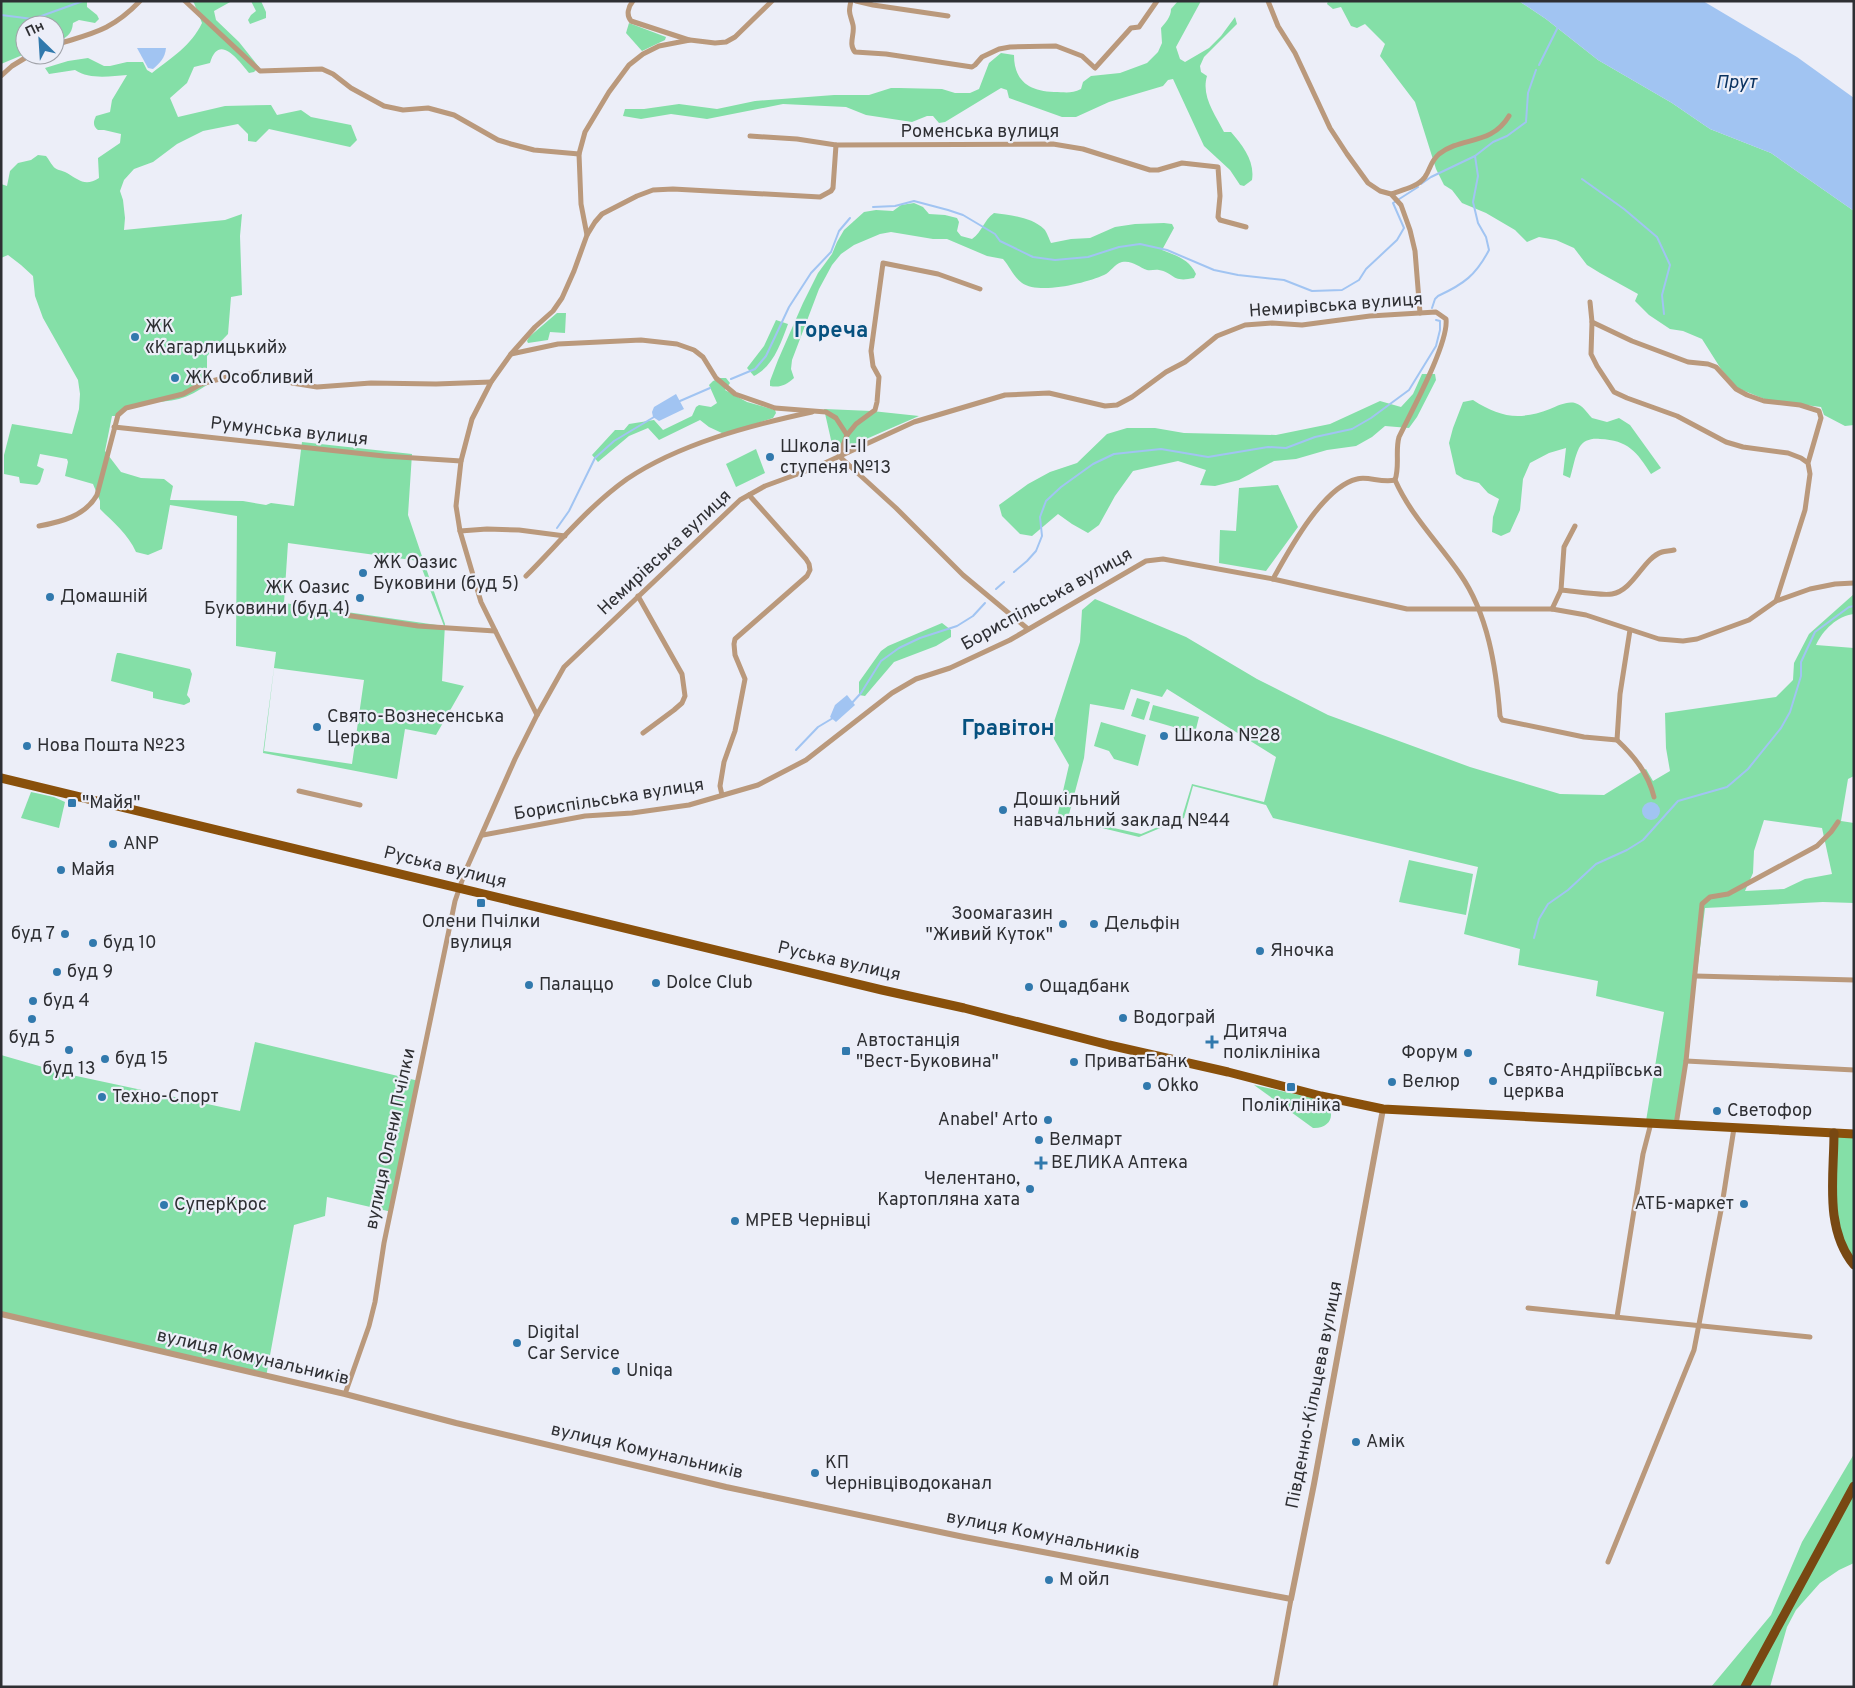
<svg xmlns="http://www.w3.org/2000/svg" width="1855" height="1688" font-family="Overpass,sans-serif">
	<rect width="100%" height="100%" fill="#eceef8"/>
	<g fill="#84dfa7" fill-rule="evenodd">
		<path d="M1 1H87V7L97 15 99 19 95 23 79 20 73 23C72 35 66 38 55 42V25H25V54L1 64Z"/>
		<path d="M192 1H232L214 11 216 20 239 42 259 67 254 72 249 73C238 60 219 33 210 63L194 67 187 83 170 98 178 117 225 106 271 105 277 115 301 110 311 117 351 125 357 140 350 147 269 129 256 142 248 141V134L238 124 203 131 177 144 153 162 134 169 124 180 120 191 123 200 125 218 124 230 225 220 242 214 240 236 242 295 231 297 228 334 207 356V385C198 391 189 396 179 399 160 404 132 399 120 416H112L105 451 121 472 141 478 164 479 173 486 170 500 243 501 266 505 271 503 294 506 302 442 412 454 408 515 445 624 442 681 464 686 436 735 405 729 397 779 263 753 276 652 236 646 237 516 170 505 162 549 148 555 136 552C128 534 114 523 100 509V501L93 484 65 476 68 462 67 459 40 454 37 466 44 469 40 482 37 485 20 483 19 477 4 474V455L12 424 72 434 79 409 80 394 78 380 43 318 35 296 33 276 21 265 8 255 1 258V184L7 186 10 171 18 163 31 160 38 155 46 156C49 159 50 163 53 166 55 170 62 170 67 173 79 180 85 187 99 178L98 158 120 143 121 134 104 130H98C93 126 93 122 96 116L110 112 112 100 127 75C111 76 90 80 75 70L49 74 45 68 68 61 88 58 104 66H110L127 62H143L147 70 152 73C172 57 191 46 202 23L194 3ZM288 543 419 561 444 626 284 603ZM274 668 364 680 352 764 264 751Z"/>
		<path d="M251 1H261L266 12V18L250 24 248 20 251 15 256 11Z"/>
		<path d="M1178 1H1201L1176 47 1180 59 1185 62 1209 48 1221 36 1235 17 1237 24 1204 57 1200 66 1201 72 1207 76C1201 96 1215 114 1224 132H1231C1243 146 1255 161 1252 180L1244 186 1240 185 1230 170 1204 146 1173 79 1168 80 1163 86 1109 102 1076 117H1062L1009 98 1007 90 1001 88 945 122 939 123 933 116H927L912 122 866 115 846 107 783 104 707 119 671 114 641 119 623 116 625 109H644L679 104 717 109 755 101 834 95H869L891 88H899L942 89 955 93H970L979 89 989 63 1001 53 1014 55C1014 81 1029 91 1054 92 1065 92 1071 94 1081 89L1083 82 1091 76 1120 73 1147 63 1158 52 1162 43 1161 28C1165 23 1171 17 1171 9Z"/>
		<path d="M1328 1H1519L1546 19 1598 60 1672 103 1710 129 1771 153 1854 211V425L1845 426 1824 415 1821 407 1767 400 1737 388 1721 369 1702 339 1683 331 1670 329 1649 315 1635 301 1638 294 1600 273 1587 265 1574 248 1556 240 1539 237 1527 242 1515 230 1486 213 1462 203 1452 190 1444 185 1436 169 1415 102 1380 56 1385 44 1365 24 1357 28 1351 26 1341 7 1333 9 1327 4Z"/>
		<path d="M629 23 666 37 665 40 642 51 626 33Z"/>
		<path d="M914 203 923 207 929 214 945 215 957 218 959 222 957 231 961 236 972 239C983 231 983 221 994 213 1010 215 1032 217 1044 229 1047 232 1049 239 1051 243L1071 239 1090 238 1115 227 1135 224 1164 223 1172 224 1174 228 1162 250C1177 256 1189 259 1196 274L1194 278C1171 283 1175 273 1159 270 1155 269 1151 271 1147 270 1139 267 1132 260 1122 262 1114 264 1111 272 1104 275 1086 283 1039 295 1022 283 1013 276 1010 267 1003 259L987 256 947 239H933L891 232 880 234 854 245 841 254 832 265 819 289 792 360 791 369 794 378C786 385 780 388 770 386V381L778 360 803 303 818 273 832 254 837 242 844 230 864 212 876 210 893 211 901 205Z"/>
		<path d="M557 313H566L565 333 550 332 548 340 528 343 527 341 529 337Z"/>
		<path d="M776 320 788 324C781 343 773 367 754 376L747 368 764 346Z"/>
		<path d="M1422 374H1435L1436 380 1417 417 1409 428 1385 426 1372 437 1356 446 1327 450 1296 459 1274 461 1239 480 1215 486 1200 485 1206 470 1178 461 1133 471 1115 496 1099 525 1088 533 1072 524 1058 514 1032 536 1020 534 1002 516 999 505 1028 484 1050 472 1077 463 1107 434 1127 428H1155L1184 433 1276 435 1330 424 1380 401 1401 407 1413 394Z"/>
		<path d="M720 378H726L730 383 725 390 747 402 775 410 776 413 773 418 724 434 709 427 700 420 659 440 648 428 629 436 598 462 592 455 615 430H624L629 424 654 420 663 430 692 416 696 407 699 405 711 407 717 403 709 385 713 381Z"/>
		<path d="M1473 400C1499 417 1519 421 1550 409 1557 406 1567 401 1575 403 1584 406 1586 412 1592 418L1607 422 1619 418 1630 425 1661 468 1651 474C1637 452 1628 440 1600 439 1592 438 1583 440 1579 448 1575 456 1573 468 1570 478L1563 475 1566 448 1549 453 1530 463 1523 479 1520 510 1510 532 1501 536 1492 532 1493 517 1499 499 1488 493 1479 483 1464 479 1456 474 1449 443 1453 428 1463 402Z"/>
		<path d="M824 409 872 411 919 416 834 453Z"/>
		<path d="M756 449 765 473 736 487 726 464Z"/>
		<path d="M1278 485 1298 527 1266 571 1219 563 1220 530 1236 531 1239 488Z"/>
		<path d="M1854 594V614C1837 616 1823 630 1816 645L1854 648V776L1848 779 1841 821 1854 823V903L1823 902 1705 908 1678 1124 1646 1121 1664 1012 1596 996 1598 981 1518 965 1520 949 1464 934 1478 867 1273 818 1266 805 1193 786 1184 818 1139 837 1057 817 1069 765 1054 739 1052 728 1080 642 1082 610 1095 599 1186 637 1257 679 1328 715 1470 767 1560 794 1604 795 1646 769 1653 781 1670 771 1666 748 1665 713 1776 697 1793 680 1794 663 1809 634ZM1131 689 1162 697 1167 689 1276 757 1264 802 1192 784 1182 817 1141 834 1068 818 1084 758 1090 704 1124 710ZM1764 820 1822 828 1832 874 1805 879 1784 889 1745 891 1753 873 1754 851Z"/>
		<path d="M942 623 951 630V637L936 646 894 662 865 696 859 695V682L881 651 888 646Z"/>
		<path d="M117 653H120L190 669 192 674 187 695 190 699V702L184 705 153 698V692L111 681 116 656Z"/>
		<path d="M1137 698 1150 702 1144 720 1131 716Z"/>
		<path d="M1153 705 1199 717 1195 733 1149 720Z"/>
		<path d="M1101 722 1146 735 1138 766 1114 759 1109 751 1094 746Z"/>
		<path d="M31 792 54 797 65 802 59 828 21 818Z"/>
		<path d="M1409 860 1473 874 1466 915 1399 902Z"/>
		<path d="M255 1042 419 1081 392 1212 327 1197 325 1216 294 1225 266 1377 1 1315V1055L67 1074 240 1111Z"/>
		<path d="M1254 1085 1321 1100C1338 1111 1332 1129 1313 1128Z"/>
		<path d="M1833 1132 1854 1133V1266L1834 1227Z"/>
		<path d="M1854 1454V1563L1839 1570 1820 1583 1796 1610 1787 1627 1770 1687H1711L1771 1615 1802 1542Z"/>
	</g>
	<g fill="#a1c4f2">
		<path d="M1519 1H1703L1797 57 1854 98V211L1771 153 1710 129 1672 103 1598 60 1546 19Z"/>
		<path d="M137 48H166C165 58 160 63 153 69L148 68Z"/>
		<path d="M676 394 684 409 659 421 653 417 652 412 654 407Z"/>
		<path d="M847 695 855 705 836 722 830 717 835 705Z"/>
		<circle cx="1651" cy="811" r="9"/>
	</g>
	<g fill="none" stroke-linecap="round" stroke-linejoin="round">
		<g stroke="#a1c4f2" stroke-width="2">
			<path d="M1 15 33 19 83 1"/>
			<path d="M1539 65 1558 27"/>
			<path d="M1582 179 1624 209 1657 237 1670 265 1662 295 1664 314"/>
			<path d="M1421 184 1431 177 1475 156 1493 142 1507 136 1526 122 1528 93 1536 70"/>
			<path d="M873 207 895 206 914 201 948 210 963 215 995 234 1000 241 1033 257 1055 260 1088 257 1119 247 1140 244 1167 250 1214 270 1238 275 1284 280 1312 291 1342 290 1359 280 1366 269 1397 240 1404 228 1393 203 1418 187"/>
			<path d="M1432 308 1435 299 1438 296C1464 284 1476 275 1489 250L1486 237 1478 223 1473 202 1478 176 1475 156"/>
			<path d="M731 379 755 369 766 356 789 307 811 273 831 252 839 231 850 218"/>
			<path d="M680 401 710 388"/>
			<path d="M557 528 569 511 595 458 614 441 654 417"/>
			<path d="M1014 572 1027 561 1036 551 1042 536 1040 517 1046 501 1061 487 1093 464 1114 454 1161 449 1208 457 1268 447 1286 448 1315 437 1352 429 1371 418 1409 390 1436 346 1440 330V321L1436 320"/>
			<path d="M996 589 1004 582"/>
			<path d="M851 704 861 693 881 661 899 648 920 638 957 626 973 616 985 603"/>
			<path d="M796 750 818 727 833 718"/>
			<path d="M1534 938 1539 919 1548 904 1568 890 1596 864 1627 850 1643 840 1678 801 1727 787 1748 769 1781 728 1790 712 1801 676V662L1815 632 1849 607 1854 606"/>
		</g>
		<g stroke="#ba997c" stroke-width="5">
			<path d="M185 1 260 71 322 69 333 74 351 88 384 106 403 110 428 108 454 115 498 140 511 144 534 150 579 154"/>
			<path d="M633 1C628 7 626 15 631 21L689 40"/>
			<path d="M851 1C848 14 850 13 853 25 855 34 848 44 855 52L886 54 972 67 975 65 982 57 999 49 1010 47 1056 46 1082 56 1095 68 1131 28 1139 27 1157 1"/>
			<path d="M856 1 873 5 948 16"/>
			<path d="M1268 1 1278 26 1295 53 1330 128 1347 154 1368 183 1380 191 1391 194 1401 205 1410 230 1415 251 1420 313"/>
			<path d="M55 45C93 33 111 31 140 1"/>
			<path d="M1 76 12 66 30 55"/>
			<path d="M750 136 797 139 836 145 1053 144 1083 149 1150 170H1158L1182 163 1218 167 1220 196 1218 217 1220 220 1246 227"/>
			<path d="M1391 194C1402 190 1418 187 1425 177 1431 168 1430 162 1439 154 1462 136 1491 146 1509 116"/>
			<path d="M587 235 581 204 579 154 585 132 609 92 629 65 643 54 659 46 690 40 715 43 726 42 735 37 772 1"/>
			<path d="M1590 302 1592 322"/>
			<path d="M511 354 558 344 641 340 677 344 694 350 703 357 716 378 735 394 775 408 826 412 836 418 847 435 839 456 896 508 963 575 1028 629"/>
			<path d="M114 427 384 456 461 461"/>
			<path d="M847 435 856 424 875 410 877 402 879 377 873 366 871 351 883 263 938 274 980 289"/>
			<path d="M39 526C61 522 85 516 97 495L118 415 126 408 183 394 201 384 227 377 250 374 278 376 292 383 317 387 371 383 436 384 491 382"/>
			<path d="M460 531 487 529 519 530 565 536"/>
			<path d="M526 576C559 543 589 506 627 479 679 444 751 425 812 412"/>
			<path d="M1273 579C1289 550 1323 487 1357 479 1368 476 1381 483 1395 480"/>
			<path d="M1561 590C1573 591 1602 596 1612 594 1634 590 1643 558 1662 552 1665 551 1670 551 1674 550"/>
			<path d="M638 596 682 674 685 696 682 703 674 710 643 733"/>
			<path d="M1776 601 1805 510 1810 474 1808 463 1821 418 1819 411 1800 405 1764 401 1747 395 1736 389 1716 367 1708 364 1688 362 1632 341 1592 322 1591 354 1597 366 1614 392 1627 398 1677 416 1726 442 1743 447 1788 453 1801 458 1808 463"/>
			<path d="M1552 609 1561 590 1564 547 1575 526"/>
			<path d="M345 615 418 626 495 631"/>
			<path d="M1630 630 1620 694 1617 740C1634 756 1648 773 1654 797"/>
			<path d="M537 715 481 602 460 531 456 506 461 461 472 419 491 382 511 354 535 327 553 311 562 298 574 271 587 235 595 222 602 214 637 196 653 190 673 189 820 197 831 191 833 188 836 145"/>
			<path d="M299 791 360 805"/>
			<path d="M722 795 720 786 724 762 735 731 745 679 735 655 734 644 735 639 807 576 810 570 809 564 806 559 749 495"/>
			<path d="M483 835 585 816 632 813 689 805 758 785 806 760 892 693 916 679 950 668 1010 640 1146 561 1163 559 1273 579 1407 609H1552L1586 615 1659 639 1683 641 1697 639 1749 620 1776 601 1810 589 1835 584 1854 583"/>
			<path d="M1695 976 1854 980"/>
			<path d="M1686 1061 1854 1070"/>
			<path d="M1676 1125 1686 1061 1702 904 1710 897 1728 894 1817 846 1831 832 1838 822"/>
			<path d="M1528 1308 1810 1337"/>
			<path d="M1617 1317 1643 1154 1651 1123"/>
			<path d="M345 1394 369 1326 375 1302 384 1243 455 901 465 872 515 759 537 715 564 667 740 500 765 486 814 468 914 422 1005 395 1049 393 1105 406 1117 405 1132 397 1166 372 1185 362 1217 336 1245 325 1272 323 1302 325 1370 316 1436 312 1446 319C1449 343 1411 412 1399 437 1395 451 1400 466 1395 480 1411 516 1438 542 1460 574 1488 614 1496 667 1500 716L1502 720 1584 737 1617 740"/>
			<path d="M1608 1562 1694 1350 1722 1205 1734 1128"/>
			<path d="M1275 1687 1291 1599"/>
		</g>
		<path stroke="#ba997c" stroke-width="6" d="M1 1314 345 1394 456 1423 726 1487 964 1537 1291 1599 1314 1484 1383 1109"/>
		<path stroke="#89500b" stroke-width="9" d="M1 778 882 990 964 1008 1109 1045 1228 1072 1321 1096 1383 1109 1854 1134"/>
		<g stroke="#784812" stroke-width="9">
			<path d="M1834 1133C1834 1177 1824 1228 1854 1265"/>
			<path d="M1745 1687 1854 1486"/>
		</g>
	</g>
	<g fill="#3179ad" stroke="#eceef8" stroke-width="2">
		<circle cx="135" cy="337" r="5"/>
		<circle cx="175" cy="378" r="5"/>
		<circle cx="770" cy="457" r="5"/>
		<circle cx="363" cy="573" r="5"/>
		<circle cx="50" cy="597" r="5"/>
		<circle cx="360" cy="598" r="5"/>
		<circle cx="317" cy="727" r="5"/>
		<circle cx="1164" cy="736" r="5"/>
		<circle cx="27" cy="746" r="5"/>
		<rect x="67" y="798" width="10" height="10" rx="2.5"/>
		<circle cx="1003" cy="810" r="5"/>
		<circle cx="113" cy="844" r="5"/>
		<circle cx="61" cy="870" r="5"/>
		<rect x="476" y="898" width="10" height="10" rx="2.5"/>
		<circle cx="1063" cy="924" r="5"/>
		<circle cx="1094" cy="924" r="5"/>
		<circle cx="65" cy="934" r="5"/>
		<circle cx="93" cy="943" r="5"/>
		<circle cx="1260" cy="951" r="5"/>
		<circle cx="57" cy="972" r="5"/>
		<circle cx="656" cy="983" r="5"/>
		<circle cx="529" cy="985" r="5"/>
		<circle cx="1029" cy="987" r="5"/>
		<circle cx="33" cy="1001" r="5"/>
		<circle cx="1123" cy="1018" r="5"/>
		<circle cx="32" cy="1019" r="5"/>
		<path d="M1209.5 1034.5h5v5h5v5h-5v5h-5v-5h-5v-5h5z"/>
		<circle cx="69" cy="1050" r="5"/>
		<rect x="841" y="1046" width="10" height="10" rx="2.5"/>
		<circle cx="1468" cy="1053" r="5"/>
		<circle cx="105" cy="1059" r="5"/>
		<circle cx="1074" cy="1062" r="5"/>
		<circle cx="1493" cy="1081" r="5"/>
		<circle cx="1392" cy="1082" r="5"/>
		<circle cx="1147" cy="1086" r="5"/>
		<rect x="1286" y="1082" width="10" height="10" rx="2.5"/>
		<circle cx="102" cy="1097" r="5"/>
		<circle cx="1717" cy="1111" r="5"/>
		<circle cx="1048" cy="1120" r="5"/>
		<circle cx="1039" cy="1140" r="5"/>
		<path d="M1038.5 1155.5h5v5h5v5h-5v5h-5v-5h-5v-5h5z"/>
		<circle cx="1030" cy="1189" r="5"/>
		<circle cx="1744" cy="1204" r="5"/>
		<circle cx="164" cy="1205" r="5"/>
		<circle cx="735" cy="1221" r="5"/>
		<circle cx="517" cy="1343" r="5"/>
		<circle cx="616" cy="1371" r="5"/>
		<circle cx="1356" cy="1442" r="5"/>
		<circle cx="815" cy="1473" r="5"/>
		<circle cx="1049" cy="1580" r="5"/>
	</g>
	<g text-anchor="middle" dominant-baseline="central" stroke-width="4.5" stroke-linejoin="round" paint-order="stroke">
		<g font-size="18" fill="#2e2f33" stroke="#eceef8">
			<text x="980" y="132">Роменська вулиця</text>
			<text transform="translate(1336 306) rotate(-4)">Немирівська вулиця</text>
			<text transform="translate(289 432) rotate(6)">Румунська вулиця</text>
			<text transform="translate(665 553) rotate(-43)">Немирівська вулиця</text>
			<text transform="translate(1047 600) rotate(-29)">Бориспільська вулиця</text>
			<text transform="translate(609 800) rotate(-9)">Бориспільська вулиця</text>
			<text transform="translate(445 868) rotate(14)">Руська вулиця</text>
			<text transform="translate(839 962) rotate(13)">Руська вулиця</text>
			<text transform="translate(391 1139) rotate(-78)">вулиця Олени Пчілки</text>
			<text transform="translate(253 1358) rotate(13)">вулиця Комунальників</text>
			<text transform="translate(1315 1395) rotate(-79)">Південно-Кільцева вулиця</text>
			<text transform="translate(647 1452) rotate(13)">вулиця Комунальників</text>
			<text transform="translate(1043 1536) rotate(11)">вулиця Комунальників</text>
		</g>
		<g font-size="18" fill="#2e2f33" stroke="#eceef8" text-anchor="start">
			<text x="145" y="327">ЖК<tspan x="145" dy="21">«Кагарлицький»</tspan></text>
			<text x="185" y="378">ЖК Особливий</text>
			<text x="780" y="447">Школа I-II<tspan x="780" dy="21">ступеня №13</tspan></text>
			<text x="373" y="563">ЖК Оазис<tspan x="373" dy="21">Буковини (буд 5)</tspan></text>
			<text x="350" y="588" text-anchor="end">ЖК Оазис<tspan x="350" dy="21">Буковини (буд 4)</tspan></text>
			<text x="60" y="597">Домашній</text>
			<text x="327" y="717">Свято-Вознесенська<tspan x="327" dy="21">Церква</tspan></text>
			<text x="1174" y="736">Школа №28</text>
			<text x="37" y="746">Нова Пошта №23</text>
			<text x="1013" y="800">Дошкільний<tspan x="1013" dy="21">навчальний заклад №44</tspan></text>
			<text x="82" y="803">"Майя"</text>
			<text x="123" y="844">ANP</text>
			<text x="71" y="870">Майя</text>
			<text x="1053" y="914" text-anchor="end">Зоомагазин<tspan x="1053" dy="21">"Живий Куток"</tspan></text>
			<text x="481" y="922" text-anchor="middle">Олени Пчілки<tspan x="481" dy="21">вулиця</tspan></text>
			<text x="1104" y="924">Дельфін</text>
			<text x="55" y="934" text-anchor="end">буд 7</text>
			<text x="103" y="943">буд 10</text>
			<text x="1270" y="951">Яночка</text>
			<text x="67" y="972">буд 9</text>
			<text x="666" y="983">Dolce Club</text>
			<text x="539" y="985">Палаццо</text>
			<text x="1039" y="987">Ощадбанк</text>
			<text x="43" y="1001">буд 4</text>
			<text x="1133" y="1018">Водограй</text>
			<text x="1223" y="1032">Дитяча<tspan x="1223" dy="21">поліклініка</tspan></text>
			<text x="32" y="1038" text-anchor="middle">буд 5</text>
			<text x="856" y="1041">Автостанція<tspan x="856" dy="21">"Вест-Буковина"</tspan></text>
			<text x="1458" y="1053" text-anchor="end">Форум</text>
			<text x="115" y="1059">буд 15</text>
			<text x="1084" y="1062">ПриватБанк</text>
			<text x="69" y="1069" text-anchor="middle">буд 13</text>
			<text x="1503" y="1071">Свято-Андріївська<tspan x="1503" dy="21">церква</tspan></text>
			<text x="1402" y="1082">Велюр</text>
			<text x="1157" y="1086">Okko</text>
			<text x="112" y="1097">Техно-Спорт</text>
			<text x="1291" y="1106" text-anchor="middle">Поліклініка</text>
			<text x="1727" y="1111">Светофор</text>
			<text x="1038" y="1120" text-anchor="end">Anabel' Arto</text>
			<text x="1049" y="1140">Велмарт</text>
			<text x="1051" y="1163">ВЕЛИКА Аптека</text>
			<text x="1020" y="1179" text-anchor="end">Челентано,<tspan x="1020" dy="21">Картопляна хата</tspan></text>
			<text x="1734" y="1204" text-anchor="end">АТБ-маркет</text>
			<text x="174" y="1205">СуперКрос</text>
			<text x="745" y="1221">МРЕВ Чернівці</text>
			<text x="527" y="1333">Digital<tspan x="527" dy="21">Car Service</tspan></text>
			<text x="626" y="1371">Uniqa</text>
			<text x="1366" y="1442">Амік</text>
			<text x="825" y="1463">КП<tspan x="825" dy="21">Чернівціводоканал</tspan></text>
			<text x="1059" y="1580">М ойл</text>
		</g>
		<g font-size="19" font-style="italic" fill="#0b3361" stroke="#eceef8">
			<text x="1736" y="83">Прут</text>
		</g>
		<g font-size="22" font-weight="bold" fill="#06517f" stroke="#eceef8">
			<text x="831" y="331">Гореча</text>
			<text x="1008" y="729">Гравітон</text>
		</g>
	</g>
	<rect width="1855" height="1688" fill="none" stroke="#2e2f33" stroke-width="5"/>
	<g transform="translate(40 40) rotate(335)"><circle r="24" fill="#eceef8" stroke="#a0a2a9"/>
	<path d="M0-4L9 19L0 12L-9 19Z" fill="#3179ad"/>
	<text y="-8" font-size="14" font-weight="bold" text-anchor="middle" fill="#2e2f33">Пн</text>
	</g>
</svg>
